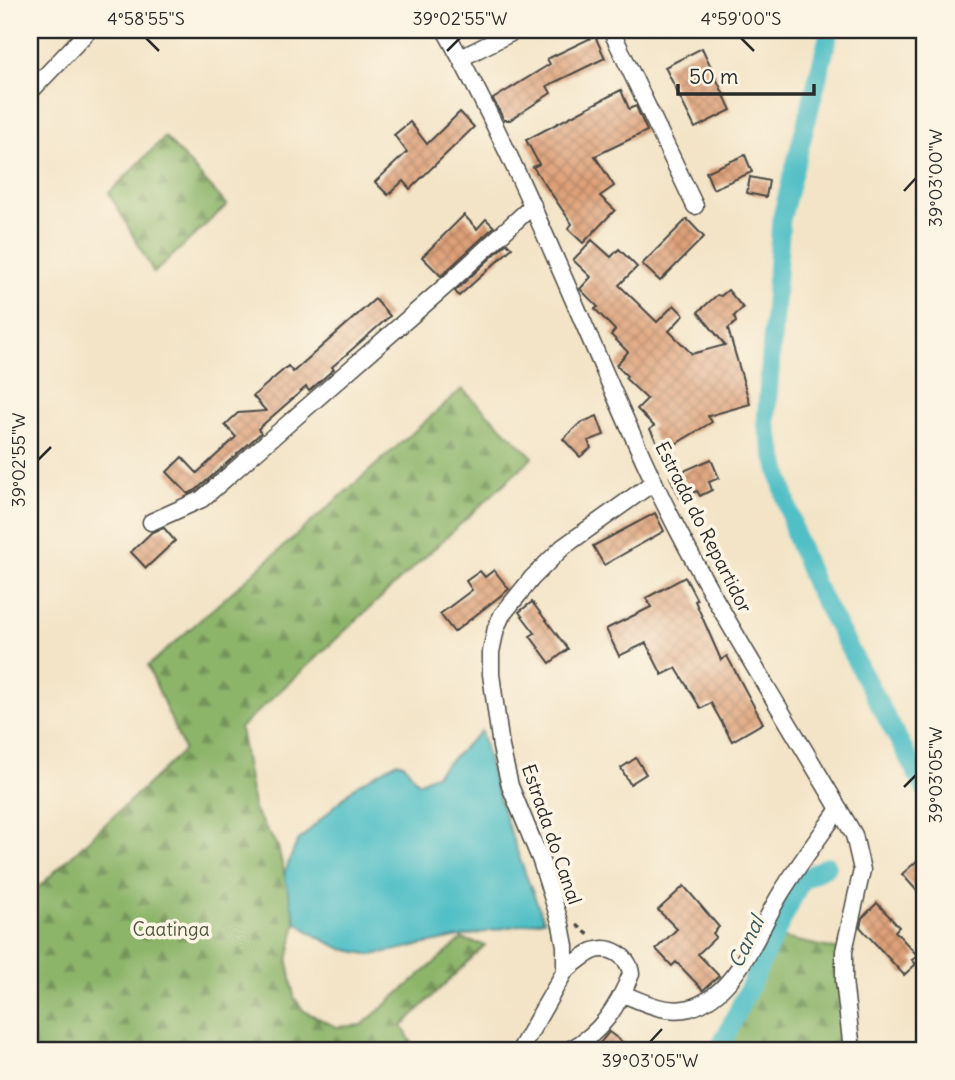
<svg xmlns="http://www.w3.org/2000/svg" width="955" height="1080" font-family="Delius,sans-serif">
	<defs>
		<pattern id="forest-firs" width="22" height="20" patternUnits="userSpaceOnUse" patternTransform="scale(1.75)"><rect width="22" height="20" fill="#8db56b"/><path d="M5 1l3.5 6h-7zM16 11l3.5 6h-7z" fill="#739358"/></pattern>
		<pattern id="building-cross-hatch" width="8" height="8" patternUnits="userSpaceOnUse" patternTransform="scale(1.75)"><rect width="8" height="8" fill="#dea078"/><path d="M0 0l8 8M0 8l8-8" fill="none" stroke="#b48363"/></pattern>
	</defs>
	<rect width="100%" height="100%" fill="#fcf5e5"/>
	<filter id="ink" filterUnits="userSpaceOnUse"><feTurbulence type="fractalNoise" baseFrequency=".0143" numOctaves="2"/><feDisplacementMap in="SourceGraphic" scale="14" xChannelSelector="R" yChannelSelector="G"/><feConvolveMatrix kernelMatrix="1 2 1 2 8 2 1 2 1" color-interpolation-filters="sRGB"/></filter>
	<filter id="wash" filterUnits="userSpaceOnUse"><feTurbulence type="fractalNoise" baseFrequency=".00686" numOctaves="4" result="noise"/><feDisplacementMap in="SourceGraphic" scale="28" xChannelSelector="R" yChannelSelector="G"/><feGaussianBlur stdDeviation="1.57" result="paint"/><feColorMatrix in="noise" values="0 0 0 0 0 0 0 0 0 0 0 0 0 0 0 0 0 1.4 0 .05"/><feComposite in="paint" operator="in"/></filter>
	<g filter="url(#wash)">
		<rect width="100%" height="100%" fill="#f3e4c7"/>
		<g fill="url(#forest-firs)" stroke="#5c704b" stroke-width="2">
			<path d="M165 137 227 205 154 273 109 193Z"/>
			<path d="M462 389 533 457 240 728 254 810 278 847 296 922 288 961 294 997 304 1011 336 1027 362 1025 462 939 485 945 402 1026 412 1043 411 1050H36L30 1025V895L184 750 148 666Z"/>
			<path d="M774 936 844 951 853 1050H719Z"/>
		</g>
		<path fill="#51bfc6" stroke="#3e7578" stroke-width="2" d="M481 731C496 797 518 858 544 920L372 955 342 949 314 935 296 922 284 874 297 842 356 786 397 762 404 764 418 783 435 775Z"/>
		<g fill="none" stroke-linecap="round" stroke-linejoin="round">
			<g stroke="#51bfc6" stroke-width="19">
				<path d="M830 30 781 220 766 423 796 538 814 583 925 789"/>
				<path d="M719 1050 801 881 827 866"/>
			</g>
		</g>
		<g id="blocks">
			<g fill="url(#building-cross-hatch)">
				<path d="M595 36 605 58 547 86 551 93 510 120H504L493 99 550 64 547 59Z"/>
				<path d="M702 48 731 110 695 128 665 67Z"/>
				<path d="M621 90 629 109 636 106 647 131 595 156 614 186 600 196 615 210 583 243 568 229 572 224 533 167 539 164 526 140Z"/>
				<path d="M460 112 474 127 410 189 403 181 388 195 375 182 407 152 394 135 410 122 427 144Z"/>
				<path d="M745 155 752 172 713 189 706 172Z"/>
				<path d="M750 177 769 181 766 197 747 193Z"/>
				<path d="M464 215 477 229 486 219 494 227 441 276 422 257Z"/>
				<path d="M687 219 704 237 660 281 642 264Z"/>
				<path d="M592 240 611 257 619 249 637 267 619 285 657 322 674 305 684 315 669 331 692 354 725 345 698 312 717 295 721 296 728 290 743 308 734 316 736 322 728 329 750 404 708 416 712 422 662 452 650 429 654 426 637 409 647 399 625 378 627 376 616 365 628 352 611 335 615 330 595 309 598 307 580 289 591 277 573 260Z"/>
				<path d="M507 243 512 248 459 296 455 291Z"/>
				<path d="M375 299 390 316 332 367 334 369 309 391 306 387 258 429 261 433 196 490 188 494 167 472 182 457 197 473 236 437 225 425 238 413 266 411 253 396 288 366 293 372Z"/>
				<path d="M597 416 604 435 588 441 591 448 580 457 563 439 580 423Z"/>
				<path d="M711 459 719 478 709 482 712 490 700 496 697 491 680 498 670 477Z"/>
				<path d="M655 513 664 531 604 565 593 546Z"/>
				<path d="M164 528 175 541 146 568 131 552 152 532Z"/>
				<path d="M494 570 509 589 454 632 440 614 472 590 466 581 480 571 485 577Z"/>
				<path d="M685 577 697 600 695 601 721 660 727 656 763 723 732 741 711 703 701 709 676 668 662 675 646 643 619 656 606 629 651 607 646 598Z"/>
				<path d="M532 602 568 649 550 663 530 636 535 633 519 612Z"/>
				<path d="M636 758 646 774 630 784 621 768Z"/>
				<path d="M925 854V900L902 874Z"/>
				<path d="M684 886 719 927 713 933 716 937 698 954 719 976 703 990 676 962 672 966 656 949 677 929 658 910Z"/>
				<path d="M877 903 899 927 895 931 918 956 912 960 916 964 904 975 860 927 862 918Z"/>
				<path d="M609 1032 633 1050H594Z"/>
			</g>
		</g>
	</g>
	<g filter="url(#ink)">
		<use href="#blocks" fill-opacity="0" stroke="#494742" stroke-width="2"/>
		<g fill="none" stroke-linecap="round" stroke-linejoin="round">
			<g stroke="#494742" stroke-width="19">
				<g id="street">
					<path d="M445 30C526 175 583 330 653 480 711 603 787 717 854 835L862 870 844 951V980L852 1050"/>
					<path d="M611 30 695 206"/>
					<path d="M461 58 517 30"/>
					<path d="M30 92 89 30"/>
					<path d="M151 522 202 499 450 282 533 205"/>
					<path d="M565 971C574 964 584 955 593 951 611 944 629 957 631 974 618 1006 601 1034 569 1050"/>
					<path d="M623 994C645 1003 666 1014 690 1008 738 994 758 930 781 893 799 864 820 836 839 809"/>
					<path d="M520 1050 565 971V946L561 925 541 861 510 786 501 747 491 674V652L496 628 502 615 532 578 563 547 654 482"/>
				</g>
			</g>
			<path stroke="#494742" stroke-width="3.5" stroke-dasharray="5 5" stroke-linecap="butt" d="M577 925 590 936"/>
			<use href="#street" stroke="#fff" stroke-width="16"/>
		</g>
	</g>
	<path fill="none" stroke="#2b2b2b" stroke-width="2.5" d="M146 38 159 51M741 38 754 51M447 51 460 38M904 191 916 178M38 460 51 447M904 787 916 775M650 1042 662 1029"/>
	<g text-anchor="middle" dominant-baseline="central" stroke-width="7" stroke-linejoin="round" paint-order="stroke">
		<g font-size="19" fill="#2b2b2b" stroke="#fcf5e5">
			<text transform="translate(704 527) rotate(63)">Estrada do Repartidor</text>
			<text transform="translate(552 834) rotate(71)">Estrada do Canal</text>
		</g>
		<g font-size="19" fill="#4d553f" stroke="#fcf5e5">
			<text x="171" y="929">Caatinga</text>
		</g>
		<g font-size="21" font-style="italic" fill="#36575a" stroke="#fcf5e5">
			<text transform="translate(746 942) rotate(-64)">Canal</text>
		</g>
	</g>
	<rect width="955" height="1080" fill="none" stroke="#fcf5e5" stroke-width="77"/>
	<path d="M678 84v10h136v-10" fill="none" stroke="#2b2b2b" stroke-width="3.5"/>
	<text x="689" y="84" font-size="21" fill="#2b2b2b" stroke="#fcf5e5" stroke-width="5" paint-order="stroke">50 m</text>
	<rect x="38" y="38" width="878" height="1004" fill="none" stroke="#2b2b2b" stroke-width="2.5"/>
	<g font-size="18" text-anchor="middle" fill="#2b2b2b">
		<text x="146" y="25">4°58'55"S</text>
		<text x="460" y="25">39°02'55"W</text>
		<text x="741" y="25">4°59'00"S</text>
		<text transform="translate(936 178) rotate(-90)" y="6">39°03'00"W</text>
		<text transform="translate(19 460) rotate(-90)" y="6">39°02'55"W</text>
		<text transform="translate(936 775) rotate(-90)" y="6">39°03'05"W</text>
		<text x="650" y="1067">39°03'05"W</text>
	</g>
</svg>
